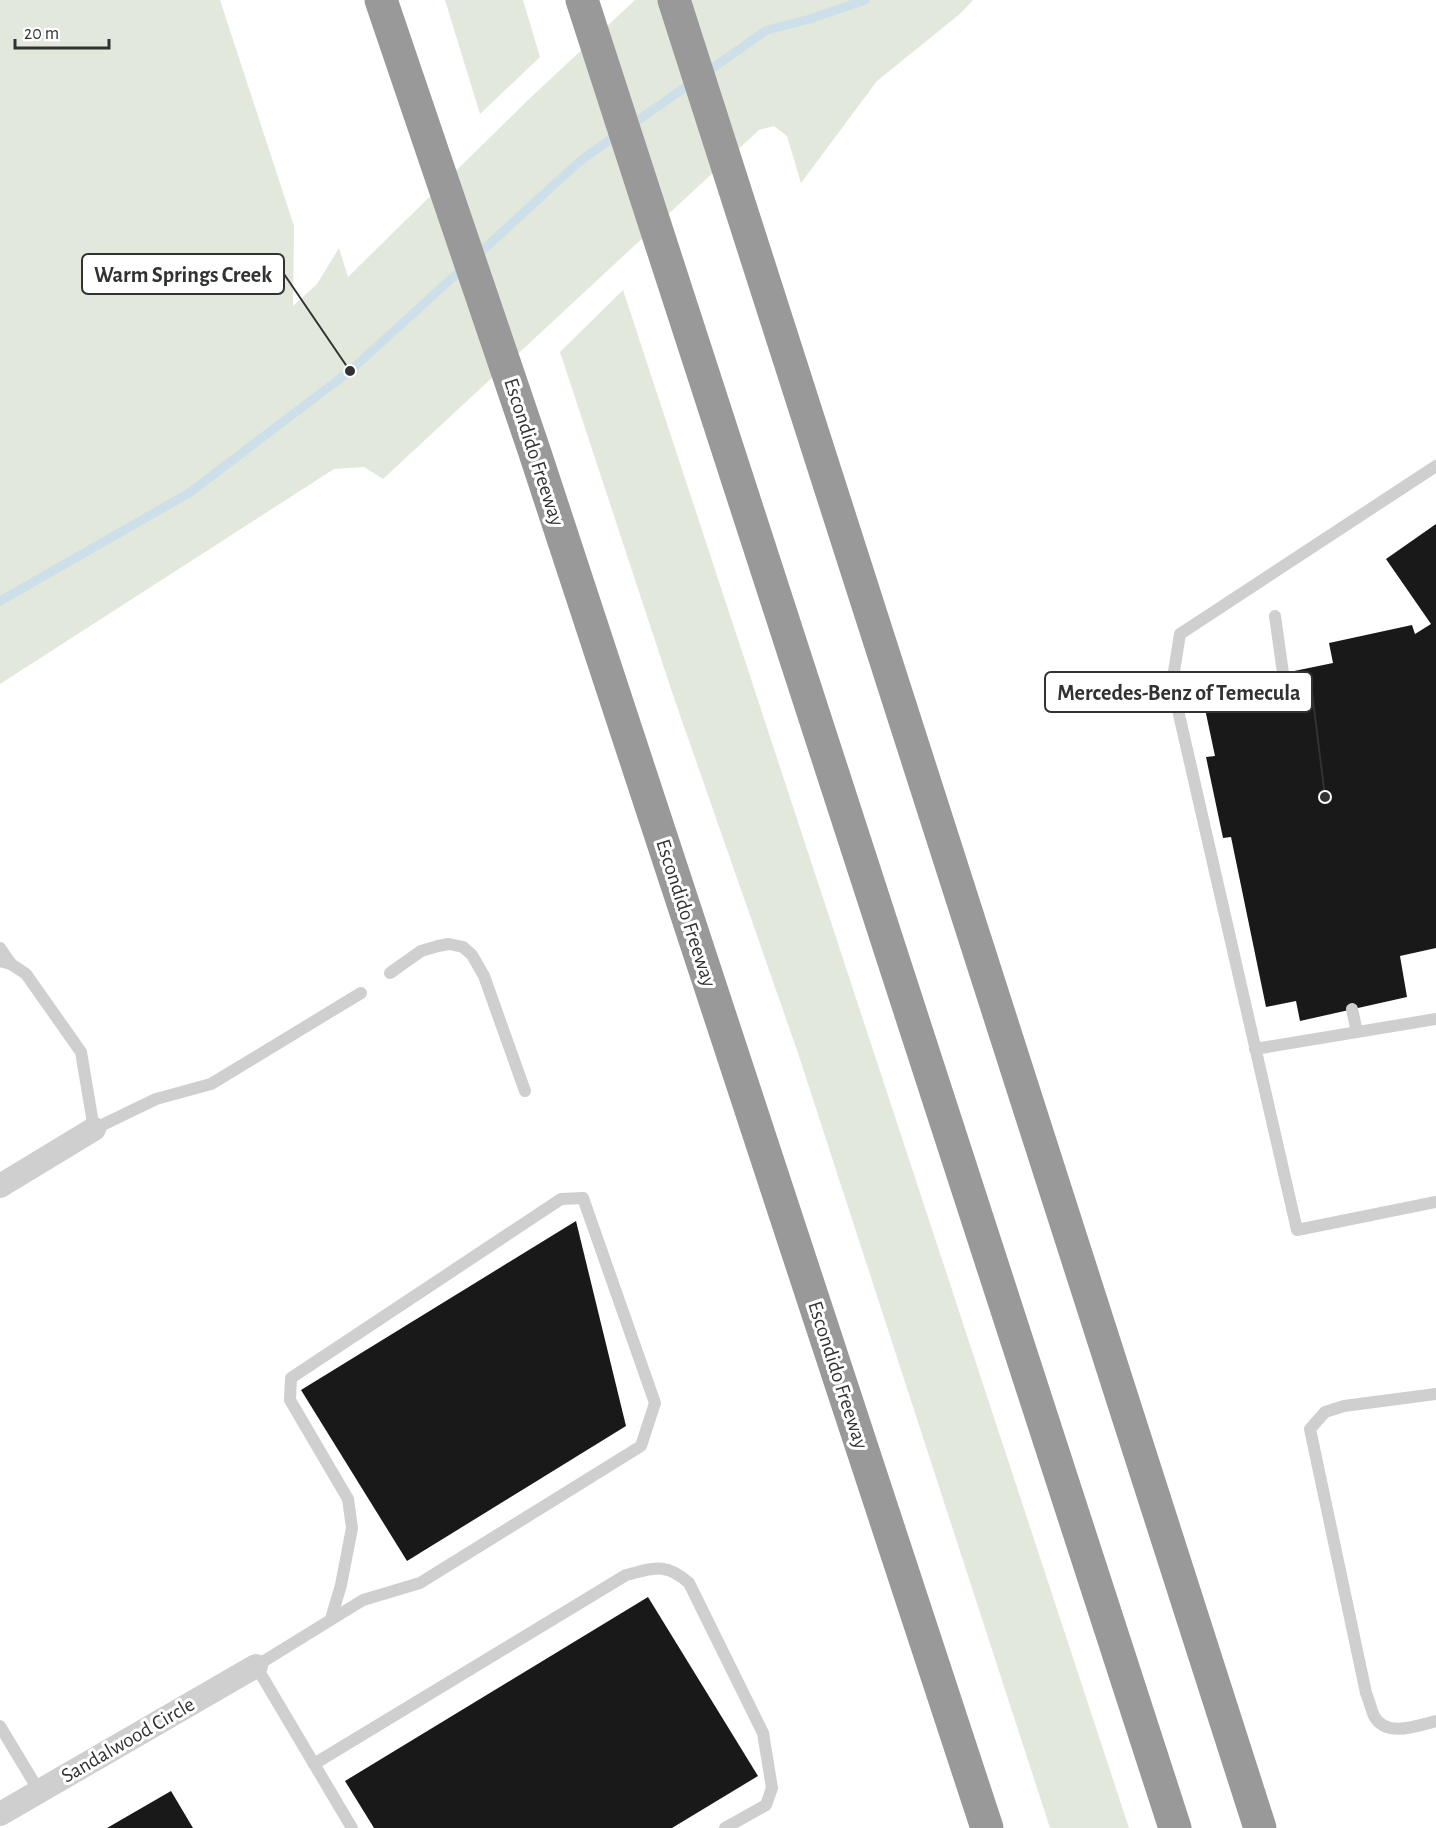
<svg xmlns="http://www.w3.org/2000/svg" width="1436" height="1828" font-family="'Alegreya Sans',sans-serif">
	<rect width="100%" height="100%" fill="#fff"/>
	<g fill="#e2e8dc">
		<path d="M0 0H220L294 226 293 306 317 284 339 248 348 277 527 101 635 0H973L961 13 877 81 801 183 787 136 774 126 759 130 383 479 364 467 334 469 0 684Z"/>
		<path d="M445 0H523L540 57 480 114Z"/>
		<path d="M623 290 1129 1828H1050L798 1053 673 695 560 352Z"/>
	</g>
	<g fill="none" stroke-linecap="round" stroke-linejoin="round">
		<g stroke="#cde0e9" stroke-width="9">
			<path d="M630 126 767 30 810 19 865 0"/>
			<path d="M474 258 580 161 618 134"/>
			<path d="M0 601 189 493 350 371 464 267"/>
		</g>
	</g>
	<g fill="#191919">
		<path d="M1436 524V948L1400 956 1407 997 1300 1021 1296 1001 1266 1007 1231 837 1223 838 1206 757 1215 756 1201 690 1333 663 1329 643 1412 625 1415 634 1431 624 1386 559Z"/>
		<path d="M576 1221 626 1426 407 1561 301 1390Z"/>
		<path d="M648 1597 758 1776 672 1828H374L345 1781Z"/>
		<path d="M171 1791 193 1828H107Z"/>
	</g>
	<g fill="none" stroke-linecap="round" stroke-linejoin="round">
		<g stroke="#cfcfcf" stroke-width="12">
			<path d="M1436 466 1180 634 1172 684 1297 1230 1436 1202"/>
			<path d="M1275 616 1283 673"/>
			<path d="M0 948 11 964"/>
			<path d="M0 961 11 964 26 974 81 1052 94 1129 156 1099 211 1084 361 993"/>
			<path d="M390 973 421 951 438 946 449 944 463 947 472 955 484 976 525 1091"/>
			<path d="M1352 1009 1357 1032"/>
			<path d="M1255 1049 1436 1019"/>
			<path d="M1436 1394 1344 1406 1325 1412 1310 1429 1366 1693C1369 1700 1371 1709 1374 1716 1386 1738 1417 1726 1436 1721"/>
			<path d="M331 1619 341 1585 352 1528 348 1499 290 1400 291 1378 561 1199 583 1198 655 1403 641 1446 420 1583 363 1600 256 1666 352 1828"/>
			<path d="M0 1726 39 1791"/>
			<path d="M314 1764 626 1575C654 1568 666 1562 689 1583L763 1733 772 1788 766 1805 725 1828"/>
		</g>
		<g stroke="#cfcfcf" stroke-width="24">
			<path d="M0 1186 94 1129"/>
			<path d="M0 1814 256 1666"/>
		</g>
		<g stroke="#999" stroke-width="33">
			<path d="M381 0 534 450 987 1828"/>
			<path d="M582 0 1175 1828"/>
			<path d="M674 0 1260 1828"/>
		</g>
	</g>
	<g text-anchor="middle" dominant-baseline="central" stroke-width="6" stroke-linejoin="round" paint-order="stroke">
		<g font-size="21" fill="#323232" stroke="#fff">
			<text transform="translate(534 452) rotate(72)">Escondido Freeway</text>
			<text transform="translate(686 913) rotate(72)">Escondido Freeway</text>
			<text transform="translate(838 1375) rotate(72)">Escondido Freeway</text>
			<text transform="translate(128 1740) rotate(-30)">Sandalwood Circle</text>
		</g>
	</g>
	<path fill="none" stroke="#323232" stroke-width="2" d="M350 371L284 274M1325 797L1312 692"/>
	<g fill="#323232" stroke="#fff" stroke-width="2">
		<circle cx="350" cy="371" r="6"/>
		<circle cx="1325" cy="797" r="6"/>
	</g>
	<g fill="#fff" stroke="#323232" stroke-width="2">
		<rect x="82" y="254" width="202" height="40" rx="6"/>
		<rect x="1045" y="672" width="267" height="40" rx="6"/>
	</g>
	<g font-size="22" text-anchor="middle" font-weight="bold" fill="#323232">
		<text x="183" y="282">Warm Springs Creek</text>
		<text x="1179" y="700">Mercedes-Benz of Temecula</text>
	</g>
	<path d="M15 39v9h94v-9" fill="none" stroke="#323232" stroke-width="3"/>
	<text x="24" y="39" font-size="18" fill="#323232" stroke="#ffffff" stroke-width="4.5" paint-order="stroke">20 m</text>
</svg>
